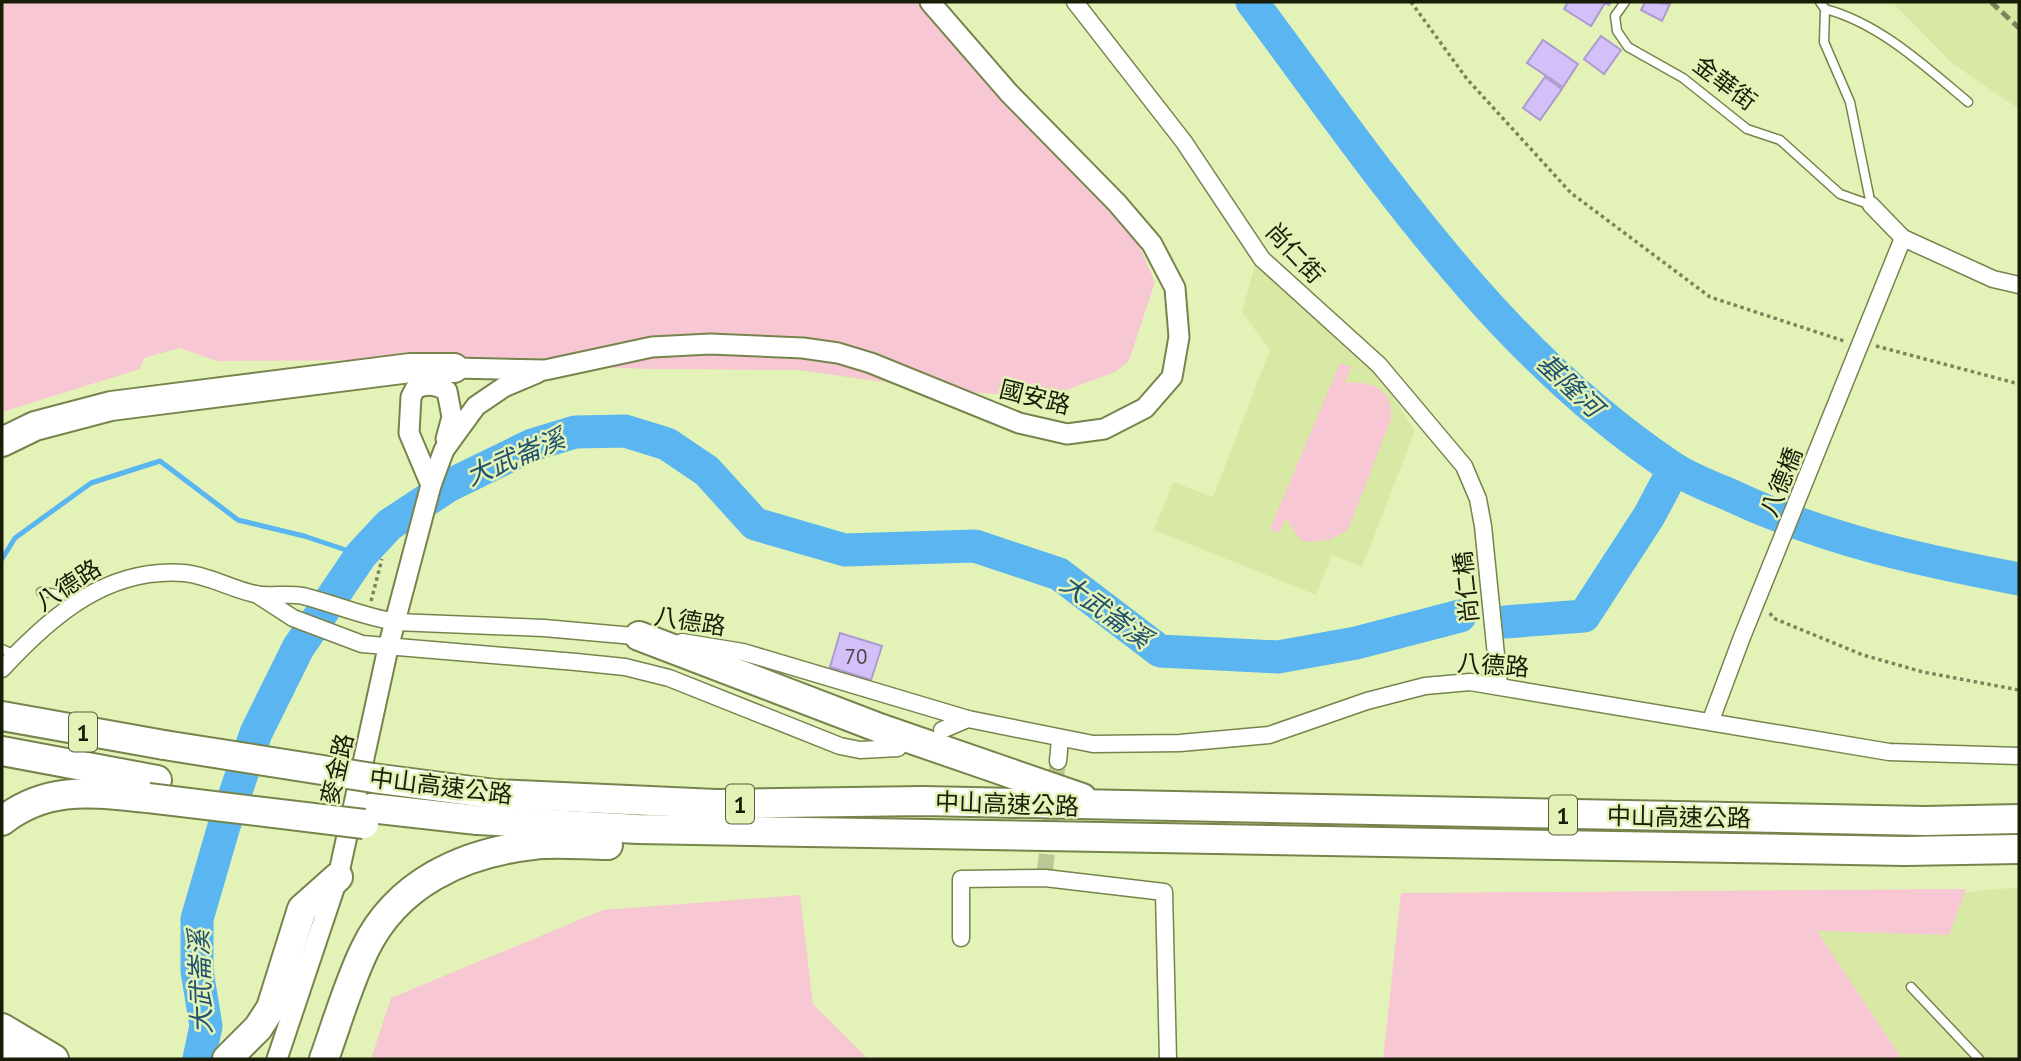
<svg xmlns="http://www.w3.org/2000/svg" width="2021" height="1061" font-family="'PT Sans','Noto Sans TC',sans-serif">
	<rect width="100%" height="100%" fill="#e3f3b7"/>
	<g fill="#d7e9a5">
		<path d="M1892 2H2019V109L1953 64Z"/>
		<path d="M1256 261 1377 372 1415 431 1362 567 1332 555 1316 595 1154 530 1173 482 1213 497 1270 350 1242 312Z"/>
		<path d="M2019 888V1059H1824L1766 919 1993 889Z"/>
	</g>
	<g fill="#f8c7d4">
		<path d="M2 2H922L1126 215 1155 282 1129 361 1115 372 1048 397 948 391 798 370 650 369 419 360 216 361 180 348 144 358 140 369 2 412Z"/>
		<path d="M1340 363 1351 367 1345 383C1371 380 1394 389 1391 419L1348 530 1329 540 1306 542 1299 538 1286 518 1279 533 1270 529Z"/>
		<path d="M1966 889 1949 935 1817 931 1902 1059H1383L1401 893Z"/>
		<path d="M800 895 813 1004 868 1059H371L391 998 603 910Z"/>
	</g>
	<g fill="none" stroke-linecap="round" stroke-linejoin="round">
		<path stroke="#5ab5f1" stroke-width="5" d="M2 559 15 538 91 483 160 461 238 520 304 536 361 555"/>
		<g stroke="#5ab5f1" stroke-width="33">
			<path d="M1252 2C1376 168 1497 352 1673 468 1690 479 1711 487 1730 495 1823 539 1919 560 2019 579"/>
			<path d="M1505 622 1584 616 1649 516 1674 469"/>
			<path d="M199 1059 206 1026 197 971V919L224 826 256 733 298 648 361 555 389 525 448 486 532 445 575 432 625 431 667 444 707 471 755 524 845 550 975 546 1059 574 1160 651 1278 657 1356 643 1460 616"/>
		</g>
	</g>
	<g fill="#d3c0f9" stroke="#ad9ad0" stroke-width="2">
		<path d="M1568 2H1611L1609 5 1605 3 1591 26 1564 9Z"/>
		<path d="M1645 2 1670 4 1662 21 1641 10Z"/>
		<path d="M1601 36 1621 50 1604 74 1584 59Z"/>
		<path d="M1543 40 1578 64 1563 87 1527 63Z"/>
		<path d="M1545 77 1562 89 1540 120 1523 108Z"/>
		<path d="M840 633 882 646 871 680 830 667Z"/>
	</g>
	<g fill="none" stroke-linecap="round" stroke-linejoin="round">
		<path stroke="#bac894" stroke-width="16" stroke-dasharray="16 8" stroke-linecap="butt" d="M1045 870 1058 761"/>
		<g stroke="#76844c" stroke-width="11">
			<g id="service">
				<path d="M1625 2 1615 16 1617 31 1628 47 1683 78 1747 129 1780 140 1840 194 1871 205"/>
				<path d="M1820 2 1825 9 1824 42 1850 102 1871 205"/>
				<path d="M1825 9C1879 23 1925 66 1968 102"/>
				<path d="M41 592 83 597"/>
				<path d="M2 649 15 655"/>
				<path d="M1911 987 1979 1059"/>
			</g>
		</g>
		<g stroke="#76844c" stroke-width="19">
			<g id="minor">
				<path d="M1075 2 1184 142 1262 259 1379 365 1464 466 1478 499 1483 526 1499 685"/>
				<path d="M1871 205 1903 238 1993 279 2019 285"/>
				<path d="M256 594 293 618 362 644 576 662 625 667 669 678 840 746 860 750 898 748"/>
				<path d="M682 642 743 652 968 719 1093 744 1180 743 1269 735 1367 701 1425 686 1470 682 1889 752 2019 756"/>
				<path d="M2 669C51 616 107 567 184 573 208 575 231 589 255 594 271 597 288 593 303 596 335 604 364 617 396 622L544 628 645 637"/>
				<path d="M1711 720 1742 637 1903 238"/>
				<path d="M942 730 968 719"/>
				<path d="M1058 761 1060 740"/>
				<path d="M961 938V879L1045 878 1164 892 1168 1059"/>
			</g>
		</g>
		<g stroke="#76844c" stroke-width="23">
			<g id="tertiary">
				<path d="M417 388C427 383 437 385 447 391L452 417 446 439"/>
				<path d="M431 485 409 433 411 397 415 389 432 375 454 368 545 370 652 347 710 344 803 348 838 353 871 363 1019 423 1067 434 1104 429 1145 408 1172 377 1179 337 1175 288 1152 244 1117 203 1009 93 930 2"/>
				<path d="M277 1059 338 877 388 648 431 485 444 450 476 406 504 387 537 373"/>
			</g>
		</g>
		<g stroke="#76844c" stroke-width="32">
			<g id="motorway">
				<path d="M2 442 35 426 111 406 410 368H454"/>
				<path d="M639 636 882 729 1082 798"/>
				<path d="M2 716 164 745"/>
				<path d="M2 751 157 780"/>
				<path d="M373 778 495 794 716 804 923 801 1925 821 2019 819"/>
				<path d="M370 808 477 820 638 829 1905 851 2019 849"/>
				<path d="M2 821C48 785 93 793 148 798"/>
				<path d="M2 1028 54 1059"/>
				<path d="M2 1054 10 1059"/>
				<path d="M227 1059 258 1028 271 1008 302 909 338 877"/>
				<path d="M324 1059C337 1023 348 984 365 949 397 883 463 853 533 845 557 842 583 845 608 845"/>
			</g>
		</g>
		<g stroke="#7a855c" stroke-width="3.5" stroke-dasharray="3.5 3.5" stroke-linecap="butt">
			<path d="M1411 2 1467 79 1571 193 1710 297 1844 341"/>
			<path d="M1876 346 2019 384"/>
			<path d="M371 601 382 559"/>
			<path d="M1770 613 1773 618 1863 655 1923 672 2019 690"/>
		</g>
		<use href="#service" stroke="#fff" stroke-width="8"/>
		<use href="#minor" stroke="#fff" stroke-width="16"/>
		<use href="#tertiary" stroke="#fff" stroke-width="19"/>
		<use href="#motorway" stroke="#fff" stroke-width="28"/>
		<path stroke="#7c865e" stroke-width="5" stroke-dasharray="10 5" stroke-linecap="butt" d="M1991 2 2019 28"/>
		<g stroke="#76844c" stroke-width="32" stroke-linecap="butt">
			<g id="motorway-bridge">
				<path d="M164 745 373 778"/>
				<path d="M148 798 364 824"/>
			</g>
		</g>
		<use href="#motorway-bridge" stroke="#fff" stroke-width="28"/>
	</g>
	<g text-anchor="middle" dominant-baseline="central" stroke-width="5" stroke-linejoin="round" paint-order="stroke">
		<g font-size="21" fill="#474644">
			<text x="856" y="656">70</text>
		</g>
		<g fill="#e3f3b7" stroke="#555d3c" stroke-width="2">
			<rect x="69" y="712.5" width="28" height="39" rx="5"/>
			<rect x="726" y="784.5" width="28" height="39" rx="5"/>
			<rect x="1549" y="795.5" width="28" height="39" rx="5"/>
		</g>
		<g font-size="23" font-weight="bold" fill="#181d07">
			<text x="83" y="732">1</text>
			<text x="740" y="804">1</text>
			<text x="1563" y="815">1</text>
		</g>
		<g font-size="24" fill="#181d07" stroke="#e3f3b7">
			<text transform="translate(1725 83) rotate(37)">金華街</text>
			<text transform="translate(1295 253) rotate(47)">尚仁街</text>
			<text transform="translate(1035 397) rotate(14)">國安路</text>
			<text transform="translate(1781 482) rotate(-68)">八德橋</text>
			<text transform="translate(68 585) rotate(-33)">八德路</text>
			<text transform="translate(1466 587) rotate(-96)">尚仁橋</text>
			<text transform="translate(690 621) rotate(9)">八德路</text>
			<text transform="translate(1493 665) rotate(4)">八德路</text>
			<text transform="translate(337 769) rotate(-77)">麥金路</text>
			<text transform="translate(441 786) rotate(7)">中山高速公路</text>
			<text transform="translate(1007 804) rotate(2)">中山高速公路</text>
			<text transform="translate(1679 817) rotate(1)">中山高速公路</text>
		</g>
		<g font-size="26" font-style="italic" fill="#205170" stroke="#e3f3b7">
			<text transform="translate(1570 385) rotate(43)">基隆河</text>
			<text transform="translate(515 457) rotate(-23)">大武崙溪</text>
			<text transform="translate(1106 611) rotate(36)">大武崙溪</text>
			<text transform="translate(200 982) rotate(-92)">大武崙溪</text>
		</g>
	</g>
	<rect width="2021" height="1061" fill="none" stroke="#181d07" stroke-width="7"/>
</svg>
